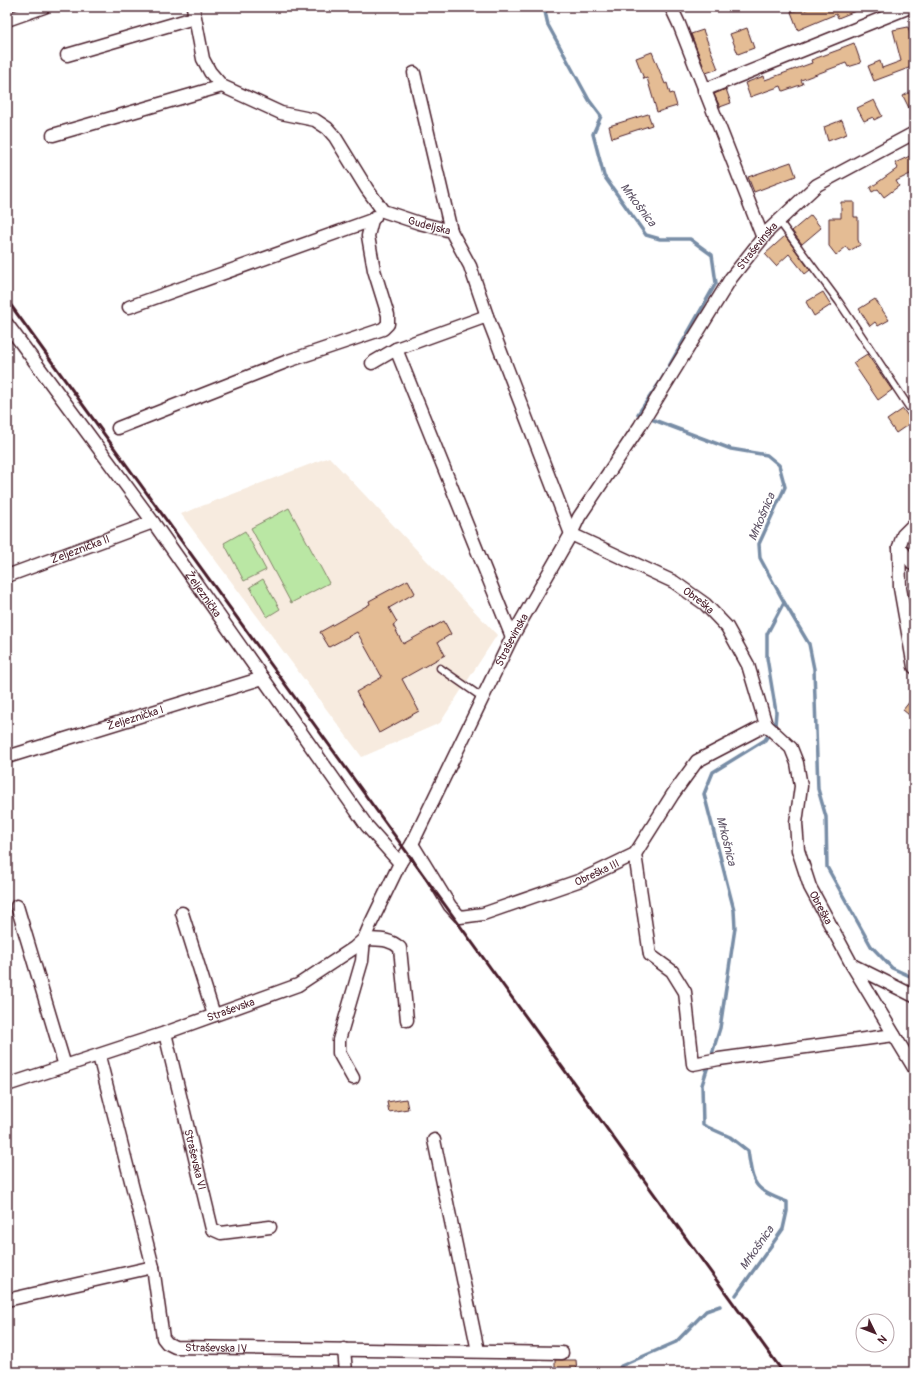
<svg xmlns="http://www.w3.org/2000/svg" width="921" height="1379" font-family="Pangolin,sans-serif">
	<rect width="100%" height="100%" fill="#fff"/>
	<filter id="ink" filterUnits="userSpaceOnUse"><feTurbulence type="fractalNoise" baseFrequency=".025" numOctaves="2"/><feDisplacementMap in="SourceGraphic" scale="8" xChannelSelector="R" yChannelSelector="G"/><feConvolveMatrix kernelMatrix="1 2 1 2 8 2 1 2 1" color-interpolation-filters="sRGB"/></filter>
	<g filter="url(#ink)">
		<path fill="#f7ebdf" d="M329 457 497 635 440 723 362 757 181 514Z"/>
		<g fill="#bae7a4" stroke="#828368">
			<path d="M289 508 329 583 291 603 251 528Z"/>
			<path d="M245 531 266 570 244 581 224 543Z"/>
			<path d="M263 579 280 609 267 617 250 587Z"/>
		</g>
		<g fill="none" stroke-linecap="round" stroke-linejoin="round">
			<g stroke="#788da6" stroke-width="3.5">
				<path d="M544 7 548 25 589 100 601 116 593 134 604 176 646 235 660 239H690L712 255 716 283 660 382 638 414 731 449 767 455 779 465 785 487 759 544 760 558 784 602 767 634V658L776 712 775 725 765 740 713 772 704 794 734 910 735 928 720 1028 711 1057"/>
				<path d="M784 602 809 644 814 669 818 789 826 817 827 867 871 946 892 968 914 978"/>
				<path d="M709 1063 702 1085 703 1125 730 1137 748 1151C753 1185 753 1189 787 1202V1211L783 1229 736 1295"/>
				<path d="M618 1372 621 1366 676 1342 706 1311 720 1306"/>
			</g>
		</g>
		<g fill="#e4bc94" stroke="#4a1f2b">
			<path d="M804 7 805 10 812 7 863 8 838 18 836 14 798 30 791 12Z"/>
			<path d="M908 27 911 37 914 36V66L874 81 868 66 880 61 882 68 901 61 893 30Z"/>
			<path d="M747 28 754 48 738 54 730 34Z"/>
			<path d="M703 30 718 69 706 73 691 34Z"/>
			<path d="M854 43 861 63 848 67 846 63 801 80 803 84 783 91 781 86 750 97 745 83 764 76 765 80 812 63 811 60 841 49V48Z"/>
			<path d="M652 52 665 84 667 83 670 94 673 93 677 106 657 112 647 78 644 79 636 58Z"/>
			<path d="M726 89 731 103 720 107 714 94Z"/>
			<path d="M914 90V118L903 96Z"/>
			<path d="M874 100 882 116 874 120 873 117 864 121 857 108Z"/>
			<path d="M648 114 652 125 612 138 609 126Z"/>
			<path d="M842 120 847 134 828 141 824 127Z"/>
			<path d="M914 154V172L896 181 899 186 884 197 878 189 872 192 870 188 898 168 895 163Z"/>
			<path d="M791 162 796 176 754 192 748 177Z"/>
			<path d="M841 202H854V217H858V240L860 245 849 251 846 247 836 255 829 246V218H841Z"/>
			<path d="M811 215 821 228 802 244 792 231Z"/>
			<path d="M785 236 810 270 805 274 789 254 776 266 765 254Z"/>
			<path d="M823 292 831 305 814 316 806 302Z"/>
			<path d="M875 299 889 320 878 326 875 322 870 326 859 309Z"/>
			<path d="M867 354 892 390 878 400 853 363Z"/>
			<path d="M903 409 912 422 896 433 887 420Z"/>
			<path d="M408 580 415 593 389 608 397 622 393 625 403 644 444 621 451 634 438 642 445 655 402 679 419 711 379 733 356 692 382 677 357 632 329 647 320 632 370 604 369 601Z"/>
			<path d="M914 696V719L903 710Z"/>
			<path d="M406 1099 408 1109 389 1112 387 1102Z"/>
			<path d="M555 1360H576L577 1372H555Z"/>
		</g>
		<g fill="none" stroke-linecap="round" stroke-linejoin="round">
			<g stroke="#4a1f2b" stroke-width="9">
				<g id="service">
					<path d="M779 221 839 302 909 407"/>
					<path d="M440 668 483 698"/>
				</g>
			</g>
			<g stroke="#4a1f2b" stroke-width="15">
				<g id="minor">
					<path id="s1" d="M193 7 203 59 210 72 222 86 281 113 315 120 327 128 335 137 367 189 383 211 419 223 451 231 470 266 487 316 571 534 674 582 705 604 727 627 748 665 766 725"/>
					<path d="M671 7 679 24 763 238"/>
					<path d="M7 20 44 7"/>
					<path d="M67 55 194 18"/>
					<path d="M414 73 451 231"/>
					<path d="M704 90 910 7"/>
					<path d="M53 135 222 86"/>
					<path d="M129 307 372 220 375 217"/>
					<path id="s2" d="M7 324 153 522 367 826 400 863"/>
					<path d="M396 349 512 637"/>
					<path d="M372 363 396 349 487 316"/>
					<path d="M118 428 288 361 383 329 388 324V315L374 270 368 236 372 220"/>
					<path d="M914 524 903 535 899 547 900 588 914 667"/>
					<path d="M899 547 914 565"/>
					<path id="s3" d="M7 576 153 522"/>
					<path id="s4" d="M766 725 791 748 797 763 801 786 796 823 798 850 810 887 852 965 914 1068"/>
					<path id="s5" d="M7 757 263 678"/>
					<path id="s6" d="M412 844 450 906 460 917 483 914 581 880 635 854 673 794 697 761 766 725"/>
					<path d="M635 854 650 955 672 971 685 992 693 1064 719 1059 894 1035"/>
					<path d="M17 906 65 1066"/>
					<path d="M182 913 214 1015"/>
					<path d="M852 965 914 996"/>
					<path id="s7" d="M165 1033 212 1229 221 1233 270 1227"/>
					<path id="s8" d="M99 1056 153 1267 163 1338 167 1343 175 1347 562 1353"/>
					<path d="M353 1078 339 1053V1040L362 961 364 939C379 940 389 938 400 948L407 1020"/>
					<path id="s9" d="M7 1085 165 1033 298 985 354 948 364 939 370 925 400 863 412 844 512 637 571 534 579 517 640 426 731 278 769 230 817 185 914 133"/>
					<path d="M434 1140 478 1351"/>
					<path d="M7 1300 153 1267"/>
					<path d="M344 1349 346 1372"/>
				</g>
			</g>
			<use href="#service" stroke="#fff" stroke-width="6"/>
			<use href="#minor" stroke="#fff" stroke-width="12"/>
			<path stroke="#4a1f2b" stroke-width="3" d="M7 300 783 1372"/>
		</g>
	</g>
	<g text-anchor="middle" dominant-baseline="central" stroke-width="4" stroke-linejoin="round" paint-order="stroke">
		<g font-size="11" fill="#4a1f2b" stroke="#fff">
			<text stroke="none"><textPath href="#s1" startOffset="349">Gudeljska</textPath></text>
			<text stroke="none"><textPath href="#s9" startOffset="1187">Straševinska</textPath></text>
			<text stroke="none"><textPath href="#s3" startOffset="78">Željeznička II</textPath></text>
			<text stroke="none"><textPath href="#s2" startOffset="334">Željeznička</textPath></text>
			<text stroke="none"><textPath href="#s1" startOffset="842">Obreška</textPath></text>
			<text stroke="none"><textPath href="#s9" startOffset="722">Straševinska</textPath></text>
			<text stroke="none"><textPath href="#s5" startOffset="134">Željeznička I</textPath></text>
			<text stroke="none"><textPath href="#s6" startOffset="232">Obreška III</textPath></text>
			<text stroke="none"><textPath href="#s4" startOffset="200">Obreška</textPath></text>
			<text stroke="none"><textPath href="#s9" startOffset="236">Straševska</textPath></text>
			<text stroke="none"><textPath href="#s7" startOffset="130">Straševska VI</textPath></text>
			<text stroke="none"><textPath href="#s8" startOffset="346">Straševska IV</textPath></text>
		</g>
		<g font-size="12" font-style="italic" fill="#615668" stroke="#fff">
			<text transform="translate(638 205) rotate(53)">Mrkošnica</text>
			<text transform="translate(762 517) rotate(-67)">Mrkošnica</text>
			<text transform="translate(726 841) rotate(76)">Mrkošnica</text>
			<text transform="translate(757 1248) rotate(-55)">Mrkošnica</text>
		</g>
	</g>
	<rect width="921" height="1379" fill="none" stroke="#fff" stroke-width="24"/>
	<rect x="12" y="12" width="897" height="1355" fill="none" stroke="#4a1f2b" stroke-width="1.5" filter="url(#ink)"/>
	<g transform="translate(875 1333) rotate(133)"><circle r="19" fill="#ffffff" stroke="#b7a5aa"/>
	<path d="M0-3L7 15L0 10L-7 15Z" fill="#4a1f2b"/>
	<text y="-6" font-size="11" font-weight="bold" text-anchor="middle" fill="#4a1f2b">N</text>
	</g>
</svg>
